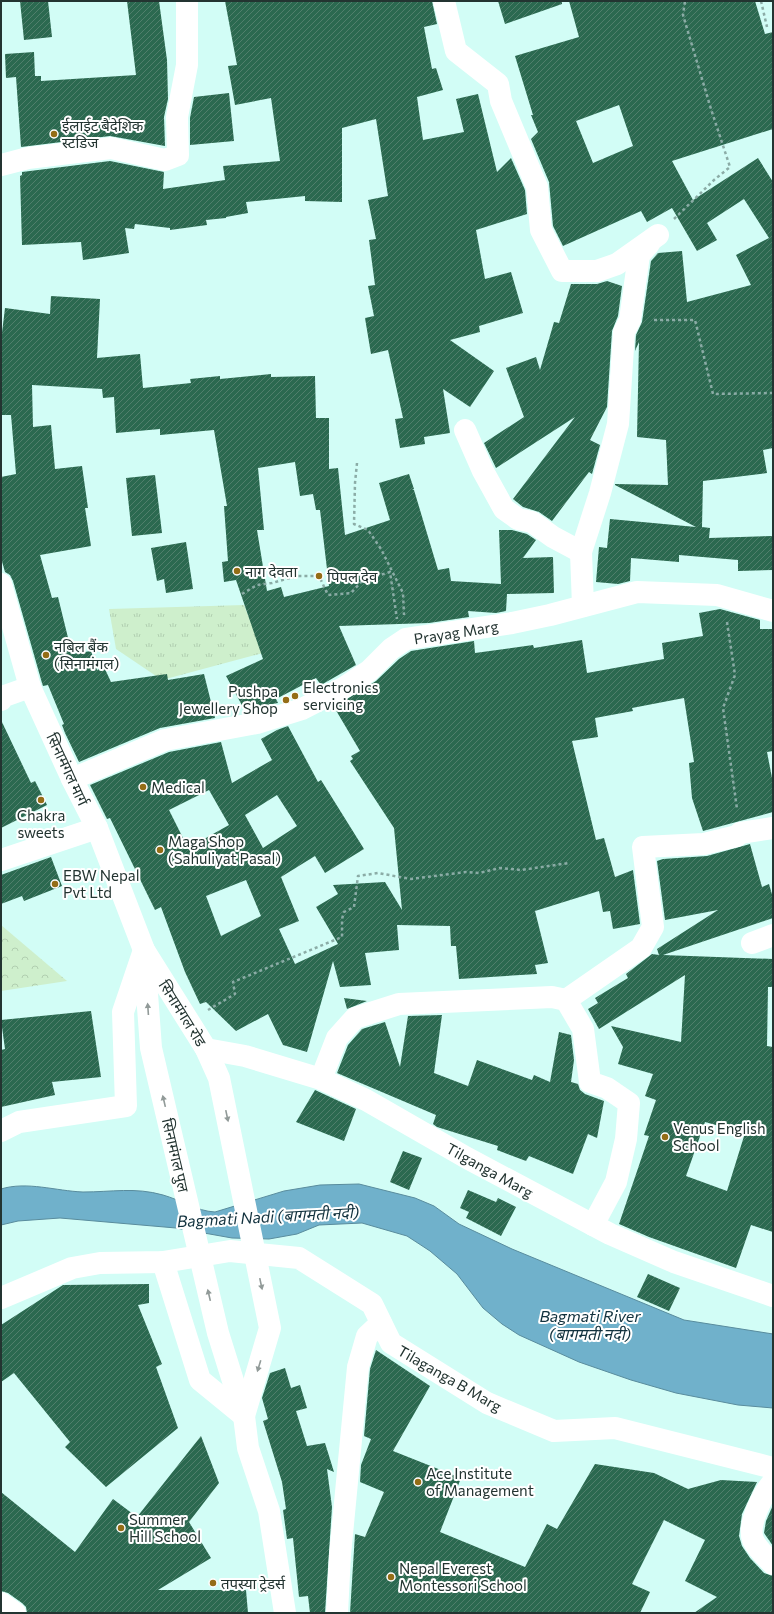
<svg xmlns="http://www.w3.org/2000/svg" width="774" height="1614" font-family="Commissioner,'Noto Sans Devanagari',sans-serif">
	<defs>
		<pattern id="grass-tufts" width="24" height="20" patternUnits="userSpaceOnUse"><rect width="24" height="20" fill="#ceefcc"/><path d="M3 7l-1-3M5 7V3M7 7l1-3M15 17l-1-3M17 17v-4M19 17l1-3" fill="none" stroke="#b1ceb0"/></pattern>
		<pattern id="park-crowns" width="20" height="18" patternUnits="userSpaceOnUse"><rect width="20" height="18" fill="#ceefcc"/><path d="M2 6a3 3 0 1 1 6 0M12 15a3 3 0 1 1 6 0" fill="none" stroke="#b1ceb0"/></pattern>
		<pattern id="building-hatch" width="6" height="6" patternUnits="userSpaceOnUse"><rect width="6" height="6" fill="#2b6950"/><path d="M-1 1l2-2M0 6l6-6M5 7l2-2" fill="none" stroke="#507f6c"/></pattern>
	</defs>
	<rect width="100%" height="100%" fill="#d2fdf6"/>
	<path fill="url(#grass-tufts)" d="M244 605 263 653 162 680 116 649 109 609Z"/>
	<path fill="url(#park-crowns)" d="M1 925 67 981 1 991Z"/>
	<path fill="#70b1cb" stroke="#598c9d" d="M359 1184 415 1198 434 1206 459 1224 512 1249 684 1320 773 1334V1408L738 1405 676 1393 631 1380 579 1362 519 1335 502 1324 483 1308 457 1274 430 1251 407 1236 362 1223 319 1225 297 1234 269 1239 232 1238 176 1228 60 1218 18 1221 1 1225V1189C27 1181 56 1191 83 1192 112 1192 135 1187 163 1195 181 1200 196 1211 215 1212L284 1191 320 1185Z"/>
	<g fill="url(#building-hatch)" fill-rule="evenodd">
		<path d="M20 1H48L52 37 24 40Z"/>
		<path d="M127 1H159L167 60 168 99 164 117 165 146 110 136 21 147 16 77 6 78 5 54 34 52 35 76H41V81L136 75Z"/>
		<path d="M225 1H432L437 24 424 27 432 69 436 68 443 90 417 97 423 140 464 132 456 99 478 94 497 172 511 158 525 190 527 214 476 230 485 279 511 272 523 313 479 326 480 332 450 340 494 371 470 407 443 389 450 433 424 437 425 444 400 448 395 419 403 418 388 350 371 354 365 318 374 316 368 286 375 285 369 240 376 239 368 200 388 196 376 119 342 128V202L305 201V196L246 202 248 213 226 217V218L206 220 207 225 170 230V228L135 224 134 229 125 228 129 253 83 260 81 242 22 245 20 176 22 175V172L110 161 164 172 163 189 225 180 223 166 280 161 271 98 235 105 228 66 237 65Z"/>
		<path d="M498 1H562V4L505 24Z"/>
		<path d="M569 1H755L765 34 773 32V129L672 161 693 200 758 158 773 182V448L763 450 767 473 703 481 702 527 710 528 709 538 773 536V570L738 571V560L679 555V562L631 558 630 581 618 584 596 582 599 547 607 548 610 519 696 527 615 485V484L668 485 666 440 637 437 639 342 635 351 636 335 642 322 651 261 658 253 682 251 687 302 751 285 736 255 769 238 744 199 707 223 717 240 697 251 672 208 647 222 641 211 563 246 553 226 549 182 531 139 538 132 531 115H533L515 56 579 37ZM619 105 633 146 593 163 576 121Z"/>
		<path d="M229 93 234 141 190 145V118L194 97Z"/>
		<path d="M607 281 622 286 618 316 612 331 607 407 590 440 600 445 592 474 589 472 552 521 539 512 523 507 513 499 575 417 496 468 484 443 524 417 506 368 536 357 540 370 554 322 559 323 571 284H597Z"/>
		<path d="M51 296 100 299 97 358 140 354 143 388 191 383 190 379 220 376V379L271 374V377L315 376 316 418H329V469L338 468 345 535 390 520 379 483 409 474 414 489 412 490H414L438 570 449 568 451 581 501 584 499 530H512L527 534 536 540 523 558 553 557 554 593 507 594 506 611 496 613 468 611 469 617 429 623 339 626 356 665 321 685 316 678 276 699 278 703 244 709 226 676 263 659 236 580 224 582 222 562 228 561 224 506H227L214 430 160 435V429L116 433 114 397 103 398 102 389 32 385 33 427 51 425 55 469 82 466 88 508H85L91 546 40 555 52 598 58 597 72 654 91 651 97 670 104 667 111 682 167 674 168 680 204 674 215 718 160 728 79 762 65 733 62 725 64 724 48 685 43 686 42 683 13 581 10 575 5 572 1 558V477L16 474 11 415H1V341L5 308 50 314ZM295 462 300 496 313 494 316 510H320L329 586 284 597 281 587 267 591 257 530H264L258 468Z"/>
		<path d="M155 475 162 533 132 536 126 478Z"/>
		<path d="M186 542 193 589 166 593 164 579 157 581 151 548Z"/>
		<path d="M720 609 760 620V629H773V751L767 752 773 783V812L703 831 692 798 689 763 694 762 684 698 632 708 633 711 595 718 598 737 572 741 596 840 604 838 615 877 633 870 640 924 613 929 610 911 603 912 599 891 535 911 548 963 535 965 537 974 459 979 456 946H451L450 926 397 925 399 950 365 953 371 985 340 987 333 961 307 1052 283 1045 268 1014 236 1031 206 1002 200 1004 185 972 161 907 155 910 110 818 107 819 90 785 169 752 221 742 232 783 272 760 261 739 277 730 288 726 318 782 321 780 364 849 325 873 315 856 281 877 299 921 279 929 295 964 338 944 316 907 338 894 333 885 385 882 402 910 394 828 350 761 353 759 351 756 360 751 334 707 376 681 399 659 411 651 474 641 475 653 533 645 534 648 582 640 587 673 664 659 662 643 703 636 699 613ZM209 790 229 825 188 848 169 810ZM277 795 297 826 263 848 245 815ZM246 880 261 916 221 936 206 896Z"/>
		<path d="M1 720 31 783 35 781 47 805 1 828Z"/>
		<path d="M750 844 762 887 769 884 773 898V918L663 955 773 959V987H768L767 1046 773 1047V1232L751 1225 736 1268 649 1237 619 1224 649 1136 644 1135 656 1100 645 1096 653 1074 618 1064 623 1047 611 1026 681 1042 685 975 599 1029 588 1009 598 1003 595 998 628 978 626 974 652 954 659 955 657 949 718 910 665 920 657 861 663 859 707 856ZM705 1122 745 1133 727 1191 686 1176Z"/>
		<path d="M51 857 62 886 24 901 22 896 1 904V875Z"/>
		<path d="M344 998 367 1001 347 1009Z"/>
		<path d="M91 1011 101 1077 52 1082 55 1095 1 1107V1050L5 1049 1 1020Z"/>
		<path d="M442 1015 434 1073 468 1086 477 1060 532 1080 534 1075 550 1082 559 1032 571 1035 574 1060 571 1082 578 1084 580 1090 585 1094 604 1101 597 1138 588 1134 573 1174 529 1156 526 1161 497 1150 498 1146 437 1127 433 1124 436 1115 337 1073 348 1045 362 1029 385 1022 400 1067 408 1016Z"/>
		<path d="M315 1090 356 1109 344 1141 296 1122Z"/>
		<path d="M403 1151 422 1158 409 1190 390 1182Z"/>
		<path d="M468 1190 496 1202 498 1198 516 1207 501 1236 466 1218 469 1212 460 1208Z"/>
		<path d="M648 1274 680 1288 669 1311 637 1297Z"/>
		<path d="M149 1284V1303L138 1305 162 1364 156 1367 178 1428 106 1487 65 1447 70 1442 14 1373 1 1382V1325L63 1285Z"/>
		<path d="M376 1350 430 1386 393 1451 461 1478 440 1532 525 1567 547 1524 557 1529 595 1464 654 1473 688 1489 721 1480 757 1482 742 1514 739 1536 742 1546 750 1558 764 1573 773 1576V1613H694L717 1597 685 1581 705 1540 664 1520 632 1584 650 1592 640 1613H350L355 1534 365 1537 384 1492 360 1482 361 1465 371 1439 364 1436 370 1369Z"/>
		<path d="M285 1368 291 1388 300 1385 307 1408 296 1411 307 1446 325 1443 334 1472 327 1469 332 1507 325 1613H310L308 1596 299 1597 293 1538 287 1539 283 1510 286 1509 282 1482 263 1421 268 1419 262 1398 270 1373Z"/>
		<path d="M201 1436 219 1483 189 1522 211 1558 158 1590H246L248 1613H27L26 1607 22 1603 8 1593 1 1591V1492L75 1552 113 1499 137 1517Z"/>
		<path d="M773 1505V1546L764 1533 766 1521Z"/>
	</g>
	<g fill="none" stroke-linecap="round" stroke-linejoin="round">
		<g stroke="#8baca6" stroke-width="2.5" stroke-dasharray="3 3" stroke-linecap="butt">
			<path d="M761 1 767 27"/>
			<path d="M674 219 714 180 730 167 711 109 683 15 685 1"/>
			<path d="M654 320H695L713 394 773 393"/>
			<path d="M357 463 355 483 354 524 368 530 381 549 403 593 404 615"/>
			<path d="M242 594 257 585 272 583 297 576H319L328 595 351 593 363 580 390 572 397 619"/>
			<path d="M727 622 735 675 723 708 737 809"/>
			<path d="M208 1010 235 994 233 982 342 937V919L344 912 354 907 358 876 378 873 411 879 466 872 479 873 500 868 521 870 569 863"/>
		</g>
		<g stroke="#fff" stroke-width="22">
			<path d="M444 1 456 51 498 84 501 101 537 187 541 230 562 271H597L617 264 658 235"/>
			<path d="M1 165 28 158 111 148 165 160 178 155 177 117 187 65V1"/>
			<path d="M465 430 483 471 504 509 518 519 532 522 553 537 581 552"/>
			<path d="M583 606 581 552 600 493 618 424 624 332 630 320 639 255 649 244"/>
			<path d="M1 700 2 697 30 687"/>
			<path d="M72 779 165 740 257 723 302 709 345 687 369 671 391 649 406 639 512 623 550 615 637 592 717 595 773 611"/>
			<path d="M1 860 97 828"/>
			<path d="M752 943 773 935"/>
			<path d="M566 1000 583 1029 590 1082 607 1088 629 1103 626 1139 616 1182 593 1225"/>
			<path d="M206 1049 245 1056 321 1079 366 1100 467 1158 610 1234 674 1262 773 1296"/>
			<path d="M321 1079 337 1038 355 1018 399 1004 552 997 566 1000 641 948 653 927 643 847 704 844 737 836 740 833 773 828"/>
			<path d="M1 1131 19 1122 126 1106 123 1012 144 950"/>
			<path d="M163 1262 200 1380 244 1416"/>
			<path d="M1 1298 72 1268 100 1263 163 1262 230 1251 299 1258 372 1304 391 1343 487 1403 554 1431 615 1428 773 1468"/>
			<path d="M773 1482C763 1494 747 1524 753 1540 757 1549 766 1557 773 1564"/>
			<path d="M1 1603 15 1613"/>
			<path d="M337 1613 340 1555 358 1367 367 1336 381 1323"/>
		</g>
		<g stroke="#fff" stroke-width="22">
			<path d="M1 584 30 687 72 779 97 828 144 950 206 1049 219 1078 270 1328 244 1416"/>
			<path d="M144 953 151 1048 218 1333 244 1416 248 1448 269 1511 285 1613"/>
		</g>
	</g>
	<defs><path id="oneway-solid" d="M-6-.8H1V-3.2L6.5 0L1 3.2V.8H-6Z"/></defs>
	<g fill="#919a98">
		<use href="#oneway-solid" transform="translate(148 1009) rotate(-94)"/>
		<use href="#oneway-solid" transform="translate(164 1101) rotate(-103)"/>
		<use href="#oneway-solid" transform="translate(227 1116) rotate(78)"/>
		<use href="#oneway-solid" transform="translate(261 1284) rotate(78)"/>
		<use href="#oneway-solid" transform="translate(209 1295) rotate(-103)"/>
		<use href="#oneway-solid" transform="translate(259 1366) rotate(107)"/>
	</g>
	<g fill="#946d16" stroke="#fff" stroke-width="1.5">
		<circle cx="54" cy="134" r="4"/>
		<circle cx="237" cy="571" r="4"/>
		<circle cx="319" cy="576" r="4"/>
		<circle cx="46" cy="655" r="4"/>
		<circle cx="295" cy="696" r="4"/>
		<circle cx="286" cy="700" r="4"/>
		<circle cx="143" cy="787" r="4"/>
		<circle cx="41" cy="800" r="4"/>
		<circle cx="160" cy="850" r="4"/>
		<circle cx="55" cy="884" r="4"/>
		<circle cx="665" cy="1137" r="4"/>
		<circle cx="418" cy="1482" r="4"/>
		<circle cx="121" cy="1528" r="4"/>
		<circle cx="391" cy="1577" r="4"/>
		<circle cx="213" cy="1583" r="4"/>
	</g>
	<g text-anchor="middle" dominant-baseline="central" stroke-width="4" stroke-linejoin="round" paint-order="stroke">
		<g font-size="15" fill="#233431" stroke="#fff" text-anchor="start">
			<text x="62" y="125">ईलाईट बैदेशिक<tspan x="62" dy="17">स्टडिज</tspan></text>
			<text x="245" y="571">नाग देवता</text>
			<text x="327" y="576">पिपल देव</text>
			<text x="54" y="646">नबिल बैंक<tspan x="54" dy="17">(सिनामंगल)</tspan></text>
			<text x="303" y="687">Electronics<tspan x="303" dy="17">servicing</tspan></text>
			<text x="278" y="691" text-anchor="end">Pushpa<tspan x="278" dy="17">Jewellery Shop</tspan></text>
			<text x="151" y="787">Medical</text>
			<text x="41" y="815" text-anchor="middle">Chakra<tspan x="41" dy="17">sweets</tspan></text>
			<text x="168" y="841">Maga Shop<tspan x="168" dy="17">(Sahuliyat Pasal)</tspan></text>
			<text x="63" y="875">EBW Nepal<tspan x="63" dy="17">Pvt Ltd</tspan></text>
			<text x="673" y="1128">Venus English<tspan x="673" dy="17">School</tspan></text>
			<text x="426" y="1473">Ace Institute<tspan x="426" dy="17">of Management</tspan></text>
			<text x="129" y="1519">Summer<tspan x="129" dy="17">Hill School</tspan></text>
			<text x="399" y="1568">Nepal Everest<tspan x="399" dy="17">Montessori School</tspan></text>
			<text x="221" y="1583">तपस्या ट्रेडर्स</text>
		</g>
		<g font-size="15" fill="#233431" stroke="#fff">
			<text transform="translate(456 632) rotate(-9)">Prayag Marg</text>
			<text transform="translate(68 769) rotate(65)">सिनामंगल मार्ग</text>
			<text transform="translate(183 1013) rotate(58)">सिनामंगल रोड</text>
			<text transform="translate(176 1155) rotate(77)">सिनामंगल पुल</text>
			<text transform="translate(490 1170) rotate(29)">Tilganga Marg</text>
			<text transform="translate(450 1378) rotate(30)">Tilaganga B Marg</text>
		</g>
		<g font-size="16" font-style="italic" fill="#12323e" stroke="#fff">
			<text transform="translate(268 1216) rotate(-3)">Bagmati Nadi (बागमती नदी)</text>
			<text x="590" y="1315">Bagmati River<tspan x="590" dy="18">(बागमती नदी)</tspan></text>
		</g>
	</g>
	<rect width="774" height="1614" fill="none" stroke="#233431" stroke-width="4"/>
</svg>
